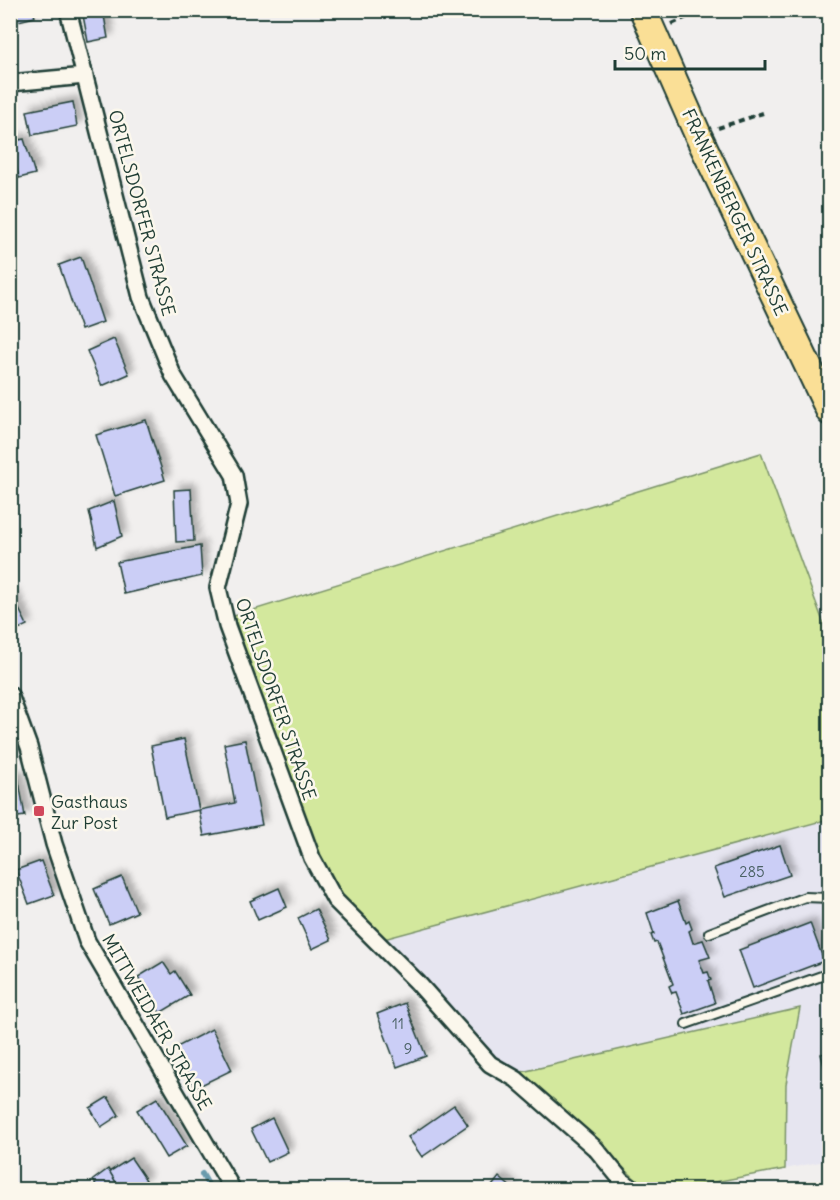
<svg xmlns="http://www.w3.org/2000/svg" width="840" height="1200" font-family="Delius,sans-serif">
	<defs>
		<filter id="shadow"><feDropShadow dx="5.5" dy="-5.5" stdDeviation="3" flood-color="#0004"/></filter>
	</defs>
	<rect width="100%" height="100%" fill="#f1efee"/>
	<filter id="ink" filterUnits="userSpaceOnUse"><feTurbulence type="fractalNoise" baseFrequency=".0167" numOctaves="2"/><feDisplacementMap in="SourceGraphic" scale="12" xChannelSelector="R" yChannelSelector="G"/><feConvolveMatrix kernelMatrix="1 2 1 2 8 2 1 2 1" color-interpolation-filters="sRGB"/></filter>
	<g filter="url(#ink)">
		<path fill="#e6e5f0" d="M829 819V1160L785 1169 786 1084 799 1008 522 1072 490 1056 384 939Z"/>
		<g fill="#d3e89d" stroke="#799268" stroke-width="1.5">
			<path d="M761 453 829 638V819L384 939 347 905 322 863 259 694 234 616Z"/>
			<path d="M800 1008 786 1084 785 1169 677 1189H646L522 1072Z"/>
		</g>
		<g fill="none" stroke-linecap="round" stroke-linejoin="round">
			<path stroke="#6b9bad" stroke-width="6" d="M202 1174 211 1190"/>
		</g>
		<g fill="#cbcef6" stroke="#1f3d34" stroke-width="1.5" filter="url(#shadow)">
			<path d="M10 10H33L35 17 10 23Z"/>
			<path d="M82 10H103L108 38 88 42Z"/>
			<path d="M73 102 77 126 32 135 27 111Z"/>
			<path d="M24 139 35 174 19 178 10 142Z"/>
			<path d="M81 257 103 322 81 330 59 265Z"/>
			<path d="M114 339 129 374 102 386 87 351Z"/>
			<path d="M146 420 165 480 115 496 96 435Z"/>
			<path d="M191 489 194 541 176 542 174 490Z"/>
			<path d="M114 501 122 536 97 547 89 511Z"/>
			<path d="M200 546 202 576 124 594 117 562Z"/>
			<path d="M10 591 27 625 10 633Z"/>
			<path d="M184 739 199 810 165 817 151 746Z"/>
			<path d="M245 740 262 825 204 836 199 810 235 803 224 744Z"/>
			<path d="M18 776 25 816 10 818V778Z"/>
			<path d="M780 845 790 875 725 897 714 868Z"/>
			<path d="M41 861 54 895 29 904 16 870Z"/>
			<path d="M122 877 137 912 109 924 94 889Z"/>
			<path d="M279 888 287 907 258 920 250 901Z"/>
			<path d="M678 901 686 923 689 921 692 929 689 931 693 943 703 940 710 957 699 960 704 973 708 972 711 980 708 981 715 1003 684 1014 676 992 672 993 669 986 673 984 657 942 654 943 651 935 654 934 647 913Z"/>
			<path d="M316 909 331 940 312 949 298 918Z"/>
			<path d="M810 923 824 961 753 988 739 950Z"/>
			<path d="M163 962 171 974 175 971 190 995 160 1013 138 977Z"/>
			<path d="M405 1003 426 1056 397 1067 377 1014Z"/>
			<path d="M212 1029 232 1070 195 1088 175 1048Z"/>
			<path d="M830 1052V1089L821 1054Z"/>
			<path d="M108 1097 119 1115 101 1127 90 1108Z"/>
			<path d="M157 1098 187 1146 166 1158 137 1110Z"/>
			<path d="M454 1105 468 1125 422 1157 408 1137Z"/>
			<path d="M272 1118 288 1152 267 1162 251 1129Z"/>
			<path d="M131 1158 146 1180 131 1190H121L109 1172Z"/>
			<path d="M108 1169 117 1184 109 1190H99L93 1180Z"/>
			<path d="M499 1177 514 1190H489Z"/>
		</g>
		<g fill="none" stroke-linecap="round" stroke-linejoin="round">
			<g stroke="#1f3d34" stroke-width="12">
				<g id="lane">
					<path d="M709 933 805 897 830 898"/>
					<path d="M686 1024 830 973"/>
				</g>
			</g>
			<g stroke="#1f3d34" stroke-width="20">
				<g id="street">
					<path d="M68 10 141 297 173 375 234 475 239 504 218 588 227 626 312 858 335 900 417 982 490 1064 516 1079 596 1149 623 1182 635 1190"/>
					<path d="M10 83 85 76"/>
					<path d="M10 695 29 747 54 844 87 941 233 1190"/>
				</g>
			</g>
			<g stroke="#1f3d34" stroke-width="30">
				<path id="primary" d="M643 10 698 135 830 412"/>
			</g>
			<g stroke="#1f3d34" stroke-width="4" stroke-dasharray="6 4.5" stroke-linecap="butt">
				<path d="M672 24 702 10"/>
				<path d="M718 128 763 113"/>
			</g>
			<use href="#lane" stroke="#fbf7ec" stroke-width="8"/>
			<use href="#street" stroke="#fbf7ec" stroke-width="15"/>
			<use href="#primary" stroke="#fadf96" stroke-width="26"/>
		</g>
	</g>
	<rect fill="#d1495b" stroke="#fbf7ec" stroke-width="2" x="33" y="805" width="12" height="12" rx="3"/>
	<g text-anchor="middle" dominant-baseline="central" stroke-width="5" stroke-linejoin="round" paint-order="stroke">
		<g font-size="15" fill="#4a6164">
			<text x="752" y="871">285</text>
			<text x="398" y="1023">11</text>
			<text x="408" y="1048">9</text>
		</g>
		<g font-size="18" fill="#1f3d34" stroke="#fbf7ec">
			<text transform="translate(735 212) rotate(65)">FRANKENBERGER STRASSE</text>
			<text transform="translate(142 213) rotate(75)">ORTELSDORFER STRASSE</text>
			<text transform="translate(276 699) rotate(71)">ORTELSDORFER STRASSE</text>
			<text transform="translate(157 1022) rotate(60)">MITTWEIDAER STRASSE</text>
		</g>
		<g font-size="18" fill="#1f3d34" stroke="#fbf7ec" text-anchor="start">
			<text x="51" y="801">Gasthaus<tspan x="51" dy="21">Zur Post</tspan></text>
		</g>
	</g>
	<rect width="840" height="1200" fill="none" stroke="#fbf7ec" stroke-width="36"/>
	<rect x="18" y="18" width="804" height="1164" fill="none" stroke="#1f3d34" stroke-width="2" filter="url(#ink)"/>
	<path d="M615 60v9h150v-9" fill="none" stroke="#1f3d34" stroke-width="3"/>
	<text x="624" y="60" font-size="18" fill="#1f3d34" stroke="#fbf7ec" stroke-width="4.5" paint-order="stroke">50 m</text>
</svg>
